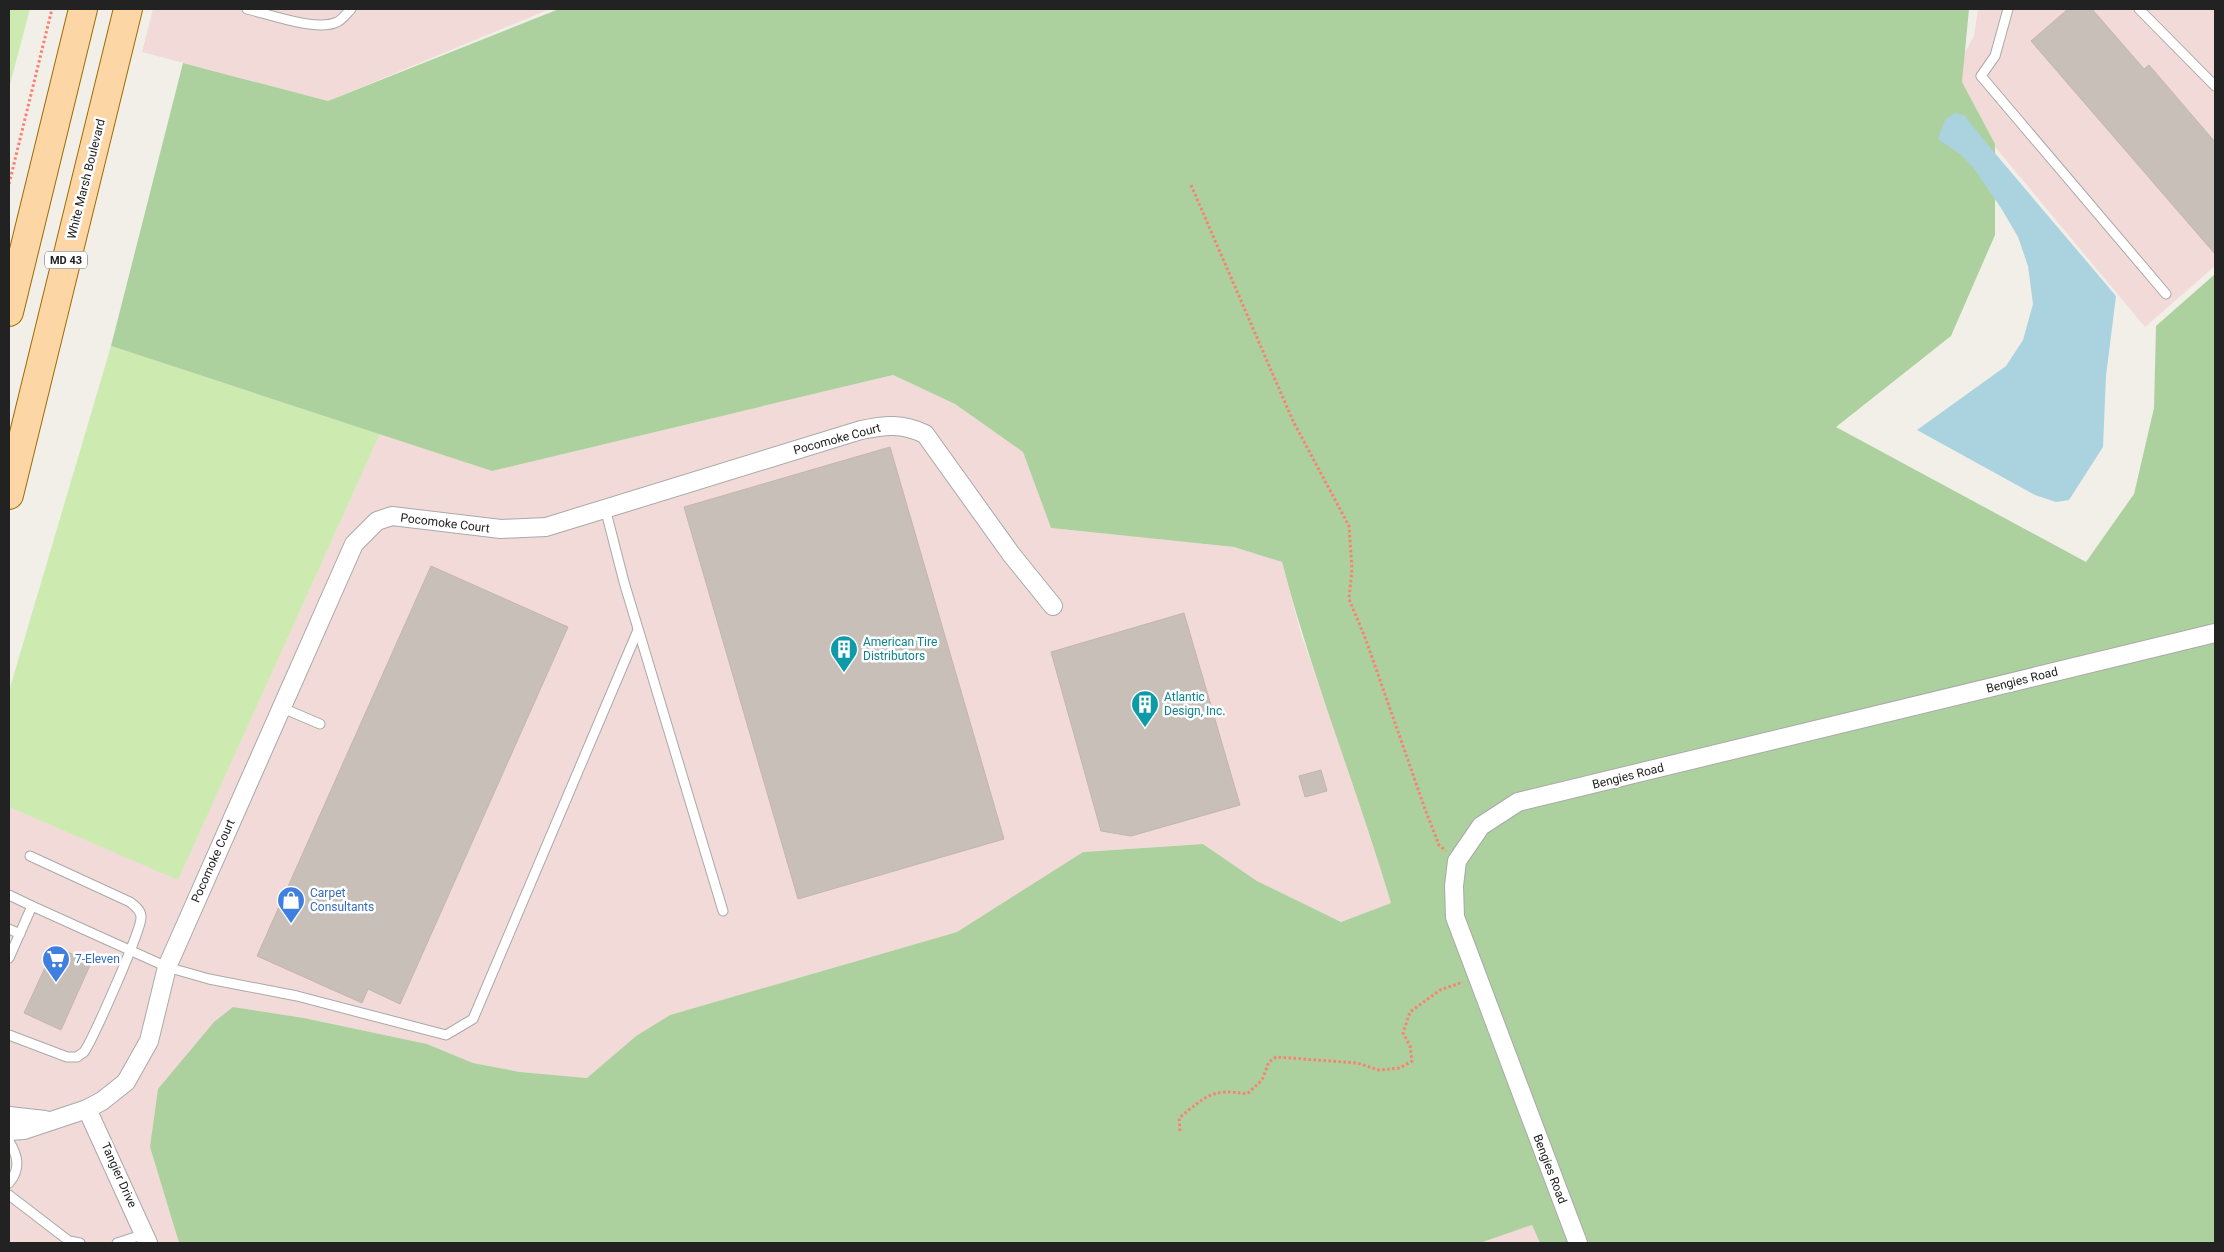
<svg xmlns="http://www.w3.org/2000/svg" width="2224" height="1252" font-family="Roboto,sans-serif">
	<rect width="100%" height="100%" fill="#f2efe9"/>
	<g fill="#f2dad9">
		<path d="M153 9H550L328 101 142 52Z"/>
		<path d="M1978 9H2215V266L2145 327 1945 87 1974 36Z"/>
		<path d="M893 375 955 404 1023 452 1051 528 1234 547 1282 562 1301 634 1367 822 1391 903 1341 922 1257 881 1203 844 1083 852 957 932 670 1015 636 1036 587 1078 520 1072 473 1063 427 1044 304 1018 233 1007 150 1147 179 1243H9V807L178 879 380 434 492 471Z"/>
		<path d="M1532 1225 1540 1243H1480Z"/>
	</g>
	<g fill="#cdebb0">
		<path d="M9 9H30L9 88Z"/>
		<path d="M111 346 380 434 178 880 9 807V691Z"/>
	</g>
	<path fill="#add19e" d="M559 9H1969L1962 82 1995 144V235L1951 336 1836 427 2086 562 2134 494 2154 408 2156 326 2215 274V1243H1540L1532 1225 1480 1243H179L150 1147 158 1089 214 1022 233 1007 304 1018 427 1044 473 1063 520 1072 587 1078 636 1036 670 1015 957 932 1083 852 1203 844 1257 881 1341 922 1391 903C1357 788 1312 677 1282 562L1234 547 1051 528 1023 452 955 404 893 375 492 471 111 346 183 63 328 101Z"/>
	<path fill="#aad3df" d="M1955 113 1964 115 1988 145 2116 296 2106 376 2103 447 2069 500 2056 502 2035 495 1917 430 2006 366 2023 340 2033 304 2028 266 2018 237 2001 208 1973 167 1960 154 1938 139 1945 120Z"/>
	<g fill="#c7bfb8" stroke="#c4b6ab">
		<path d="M2068 9H2092L2144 69 2149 65 2215 142V254L2031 41Z"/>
		<path d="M890 447 1004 839 798 899 684 507Z"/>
		<path d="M431 566 568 627 400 1004 368 989 362 1003 257 956Z"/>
		<path d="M1184 613 1240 805 1131 836 1101 831 1051 652Z"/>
		<path d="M1321 770 1327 791 1305 797 1299 776Z"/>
		<path d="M55 946 91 963 61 1030 24 1013Z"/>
	</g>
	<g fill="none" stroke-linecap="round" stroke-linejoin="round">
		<g stroke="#a9a9a9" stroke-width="11">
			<g id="service">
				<path d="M247 9C269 14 317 32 337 22 342 20 347 13 351 9"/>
				<path d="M2008 9 1995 56 1981 76 2166 294"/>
				<path d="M2139 9 2215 86"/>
				<path d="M605 508 624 582 723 911"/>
				<path d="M280 707 320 724"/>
				<path d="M9 895 32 906"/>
				<path d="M9 929 20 934"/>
				<path d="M9 958 32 906 167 967 209 979 297 996 446 1035 473 1019 638 630"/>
				<path d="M9 1035 67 1057H77L84 1052C93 1039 142 929 141 917 141 910 135 906 130 902L30 856"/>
				<path d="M9 1141C18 1156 21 1169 9 1183"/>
				<path d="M9 1195 69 1241 80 1243"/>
				<path d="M117 1243 145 1234"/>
			</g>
		</g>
		<g stroke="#a9a9a9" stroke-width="20">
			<g id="minor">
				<path d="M87 1109 148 1243"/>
				<path d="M9 1116 45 1120"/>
				<path d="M9 1131 24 1130 87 1109 102 1101 126 1082 149 1041 167 967 354 544 377 521 392 516 501 529 546 527 861 430C885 425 902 423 925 434L1011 554 1053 606"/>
				<path d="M1578 1243 1455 917 1454 886 1457 861 1481 826 1518 802 2215 633"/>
			</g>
		</g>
		<g stroke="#a06b00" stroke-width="30">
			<g id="primary">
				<path d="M9 312 83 9"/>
				<path d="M9 495 128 9"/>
			</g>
		</g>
		<g stroke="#fa8072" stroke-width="3" stroke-dasharray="2.5 2.5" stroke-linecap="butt">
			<path d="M9 184 52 9"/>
			<path d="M1191 185 1293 421 1349 526 1352 569 1349 599 1366 640 1425 809 1439 845 1446 851"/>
			<path d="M1180 1131 1179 1118C1206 1096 1212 1088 1247 1094L1262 1080 1269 1062 1276 1057 1357 1063 1379 1070 1400 1068 1412 1061 1410 1046 1403 1033 1410 1012 1440 990 1463 982"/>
		</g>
		<use href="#service" stroke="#fff" stroke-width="9"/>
		<use href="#minor" stroke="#fff" stroke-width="18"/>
		<use href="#primary" stroke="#fcd6a4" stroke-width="28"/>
	</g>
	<defs>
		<g id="building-pin" transform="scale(1.4375)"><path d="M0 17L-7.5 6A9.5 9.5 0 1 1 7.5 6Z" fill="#0f9aa8" stroke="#fff"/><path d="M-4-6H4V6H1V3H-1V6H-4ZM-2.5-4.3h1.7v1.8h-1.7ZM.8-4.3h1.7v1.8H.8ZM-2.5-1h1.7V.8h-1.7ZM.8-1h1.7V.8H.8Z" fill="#fff"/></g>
		<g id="shop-pin" transform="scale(1.4375)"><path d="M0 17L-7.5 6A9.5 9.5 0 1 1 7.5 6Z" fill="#3f7fe0" stroke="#fff"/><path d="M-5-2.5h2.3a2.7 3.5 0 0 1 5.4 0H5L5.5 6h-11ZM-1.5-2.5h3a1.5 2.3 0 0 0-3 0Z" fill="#fff"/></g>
		<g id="supermarket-pin" transform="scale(1.4375)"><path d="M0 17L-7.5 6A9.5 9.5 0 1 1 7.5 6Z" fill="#3f7fe0" stroke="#fff"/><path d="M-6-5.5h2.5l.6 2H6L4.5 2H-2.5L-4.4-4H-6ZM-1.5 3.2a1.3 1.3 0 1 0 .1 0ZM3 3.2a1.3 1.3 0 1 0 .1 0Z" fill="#fff"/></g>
	</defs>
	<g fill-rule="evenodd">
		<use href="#building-pin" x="844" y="649"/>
		<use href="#building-pin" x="1145" y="704"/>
		<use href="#shop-pin" x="291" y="900"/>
		<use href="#supermarket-pin" x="56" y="959"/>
	</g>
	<g text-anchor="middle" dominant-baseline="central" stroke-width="5" stroke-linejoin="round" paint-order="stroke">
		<rect fill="#fff" stroke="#646464" stroke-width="1" x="45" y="251.5" width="42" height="17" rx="4"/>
		<g font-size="11" font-weight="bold" fill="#222">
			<text x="66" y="260">MD 43</text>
		</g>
		<g font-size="12" fill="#222" stroke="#fff">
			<text transform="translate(86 179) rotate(-76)">White Marsh Boulevard</text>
			<text transform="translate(837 439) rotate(-15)">Pocomoke Court</text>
			<text transform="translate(445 523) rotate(7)">Pocomoke Court</text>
			<text transform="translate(2022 680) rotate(-14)">Bengies Road</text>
			<text transform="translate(1628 776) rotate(-14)">Bengies Road</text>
			<text transform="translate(213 861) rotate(-66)">Pocomoke Court</text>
			<text transform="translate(1550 1169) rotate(69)">Bengies Road</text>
			<text transform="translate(119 1175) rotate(66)">Tangier Drive</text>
		</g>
		<g font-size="12" fill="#0d838f" stroke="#fff" text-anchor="start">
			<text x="863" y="642">American Tire<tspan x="863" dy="14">Distributors</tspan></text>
			<text x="1164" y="697">Atlantic<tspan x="1164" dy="14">Design, Inc.</tspan></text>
		</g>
		<g font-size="12" fill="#366cbe" stroke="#fff" text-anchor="start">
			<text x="310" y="893">Carpet<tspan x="310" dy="14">Consultants</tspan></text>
			<text x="75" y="959">7-Eleven</text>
		</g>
	</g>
	<rect width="2224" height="1252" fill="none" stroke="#222222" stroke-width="20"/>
</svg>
